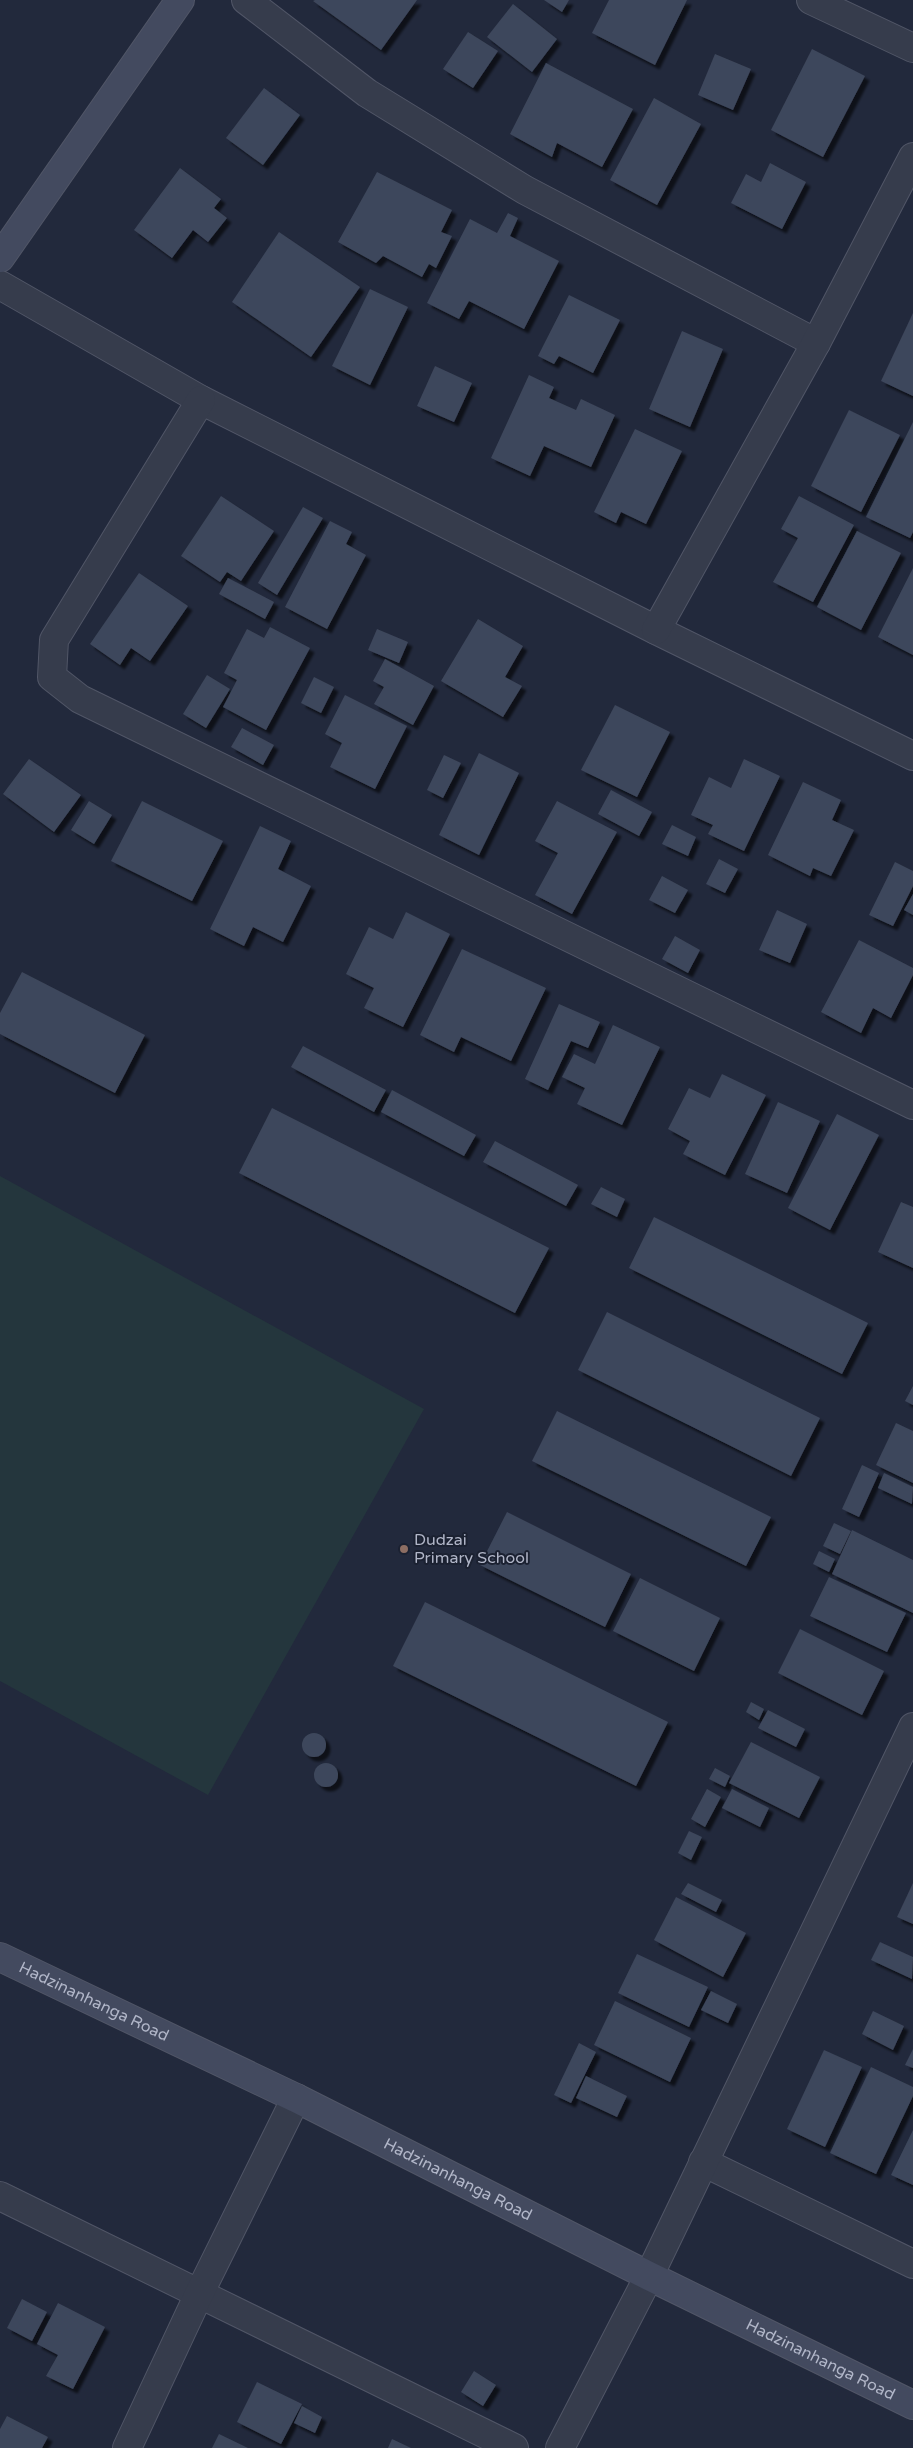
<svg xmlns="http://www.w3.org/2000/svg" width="913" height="2448" font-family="'Varela Round',sans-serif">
	<defs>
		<filter id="shadow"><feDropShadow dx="4.5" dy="4.5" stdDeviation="1" flood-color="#0009"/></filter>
	</defs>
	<rect width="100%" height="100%" fill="#22293c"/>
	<path fill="#24363d" d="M0 1176 424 1409 208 1795 0 1681Z"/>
	<g fill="#3e475b" filter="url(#shadow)">
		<path d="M315 0H417L381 50 313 1Z"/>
		<path d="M544 0H569L562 12Z"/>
		<path d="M609 0H687L655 65 592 33Z"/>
		<path d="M513 4 557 39 532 72 487 37Z"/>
		<path d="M468 32 498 51 473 88 443 69Z"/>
		<path d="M812 49 865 76 823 157 771 130Z"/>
		<path d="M715 54 751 69 733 110 698 95Z"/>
		<path d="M546 63 633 109 602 167 557 143 552 157 510 134Z"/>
		<path d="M264 88 300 115 263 165 226 138Z"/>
		<path d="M654 98 701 124 657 205 610 180Z"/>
		<path d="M770 163 806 182 782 229 731 203 746 174 761 182Z"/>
		<path d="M180 168 221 199 214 208 227 218 208 242 193 230 172 258 134 230Z"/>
		<path d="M377 172 452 210 441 232 452 236 436 268 429 264 422 277 383 256 376 263 338 242Z"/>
		<path d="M508 213 518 218 510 236 559 261 524 329 469 301 459 319 427 303 470 219 497 233Z"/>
		<path d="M279 232 360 287 311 357 232 302Z"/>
		<path d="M370 289 408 307 370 385 332 366Z"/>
		<path d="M569 295 620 320 593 373 559 356 554 364 538 356Z"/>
		<path d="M913 313V396L881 381Z"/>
		<path d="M682 331 723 349 690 427 649 409Z"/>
		<path d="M435 366 472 383 454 422 417 406Z"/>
		<path d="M529 375 554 387 549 398 576 410 581 399 615 415 591 467 544 446 530 476 491 458Z"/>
		<path d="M849 410 900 435 861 512 811 486Z"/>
		<path d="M913 422V532L910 538 866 517Z"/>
		<path d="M635 429 682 451 646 524 621 512 616 523 594 512Z"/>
		<path d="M221 496 274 531 241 581 227 572 220 582 181 556Z"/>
		<path d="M799 496 854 525 813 602 773 582 798 538 781 529Z"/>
		<path d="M303 507 323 518 277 595 258 583Z"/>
		<path d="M330 521 352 532 346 544 366 555 327 629 285 607Z"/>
		<path d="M857 531 901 553 861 630 817 607Z"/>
		<path d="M913 568V655L878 637Z"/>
		<path d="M139 573 188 606 150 661 131 648 120 665 90 644Z"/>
		<path d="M228 578 274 602 265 619 219 594Z"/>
		<path d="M478 619 523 646 505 677 522 686 503 717 441 681Z"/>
		<path d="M270 627 310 648 266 730 223 707 237 680 224 673 247 629 264 638Z"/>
		<path d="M377 629 408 642 399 663 368 650Z"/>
		<path d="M385 659 434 686 413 725 374 704 384 687 373 681Z"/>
		<path d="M207 675 230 689 206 728 183 714Z"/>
		<path d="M314 677 334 687 321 713 301 703Z"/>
		<path d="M345 695 407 726 375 789 330 767 342 743 325 734Z"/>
		<path d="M615 705 670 732 637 797 581 770Z"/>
		<path d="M242 728 274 745 263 765 231 747Z"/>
		<path d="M479 753 519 773 479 855 439 835Z"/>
		<path d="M444 755 461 763 443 798 427 790Z"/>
		<path d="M29 759 81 795 54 832 3 794Z"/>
		<path d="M744 759 780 776 744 851 708 834 713 825 691 815 709 777 731 788Z"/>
		<path d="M803 782 841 800 832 820 854 830 831 876 813 868 810 876 768 855Z"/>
		<path d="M611 790 652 812 639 836 598 814Z"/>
		<path d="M89 801 112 815 94 844 71 830Z"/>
		<path d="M142 801 223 841 192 901 111 861Z"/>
		<path d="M557 801 617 832 572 914 535 895 558 853 535 841Z"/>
		<path d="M672 825 696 837 688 856 662 844Z"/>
		<path d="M260 826 291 841 278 869 311 886 283 942 253 927 244 946 210 929Z"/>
		<path d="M719 859 738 869 725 893 706 884Z"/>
		<path d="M895 862 913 871V886L893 926 869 915Z"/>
		<path d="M662 876 688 890 675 913 649 900Z"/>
		<path d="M913 894V915L904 910Z"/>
		<path d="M777 910 807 924 790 963 759 950Z"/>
		<path d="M406 912 450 934 403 1027 364 1008 374 988 346 974 369 927 393 939Z"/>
		<path d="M675 936 700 950 688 973 662 959Z"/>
		<path d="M859 940 913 968V975L891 1018 873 1008 861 1033 821 1012Z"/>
		<path d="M462 949 546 988 511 1061 461 1037 454 1052 420 1035Z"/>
		<path d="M22 972 145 1035 115 1093 0 1034V1013Z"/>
		<path d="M559 1004 600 1022 588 1048 571 1041 548 1090 525 1079Z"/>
		<path d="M613 1025 660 1047 622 1125 577 1104 585 1088 562 1077 574 1054 595 1064Z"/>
		<path d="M303 1046 386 1090 374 1112 291 1067Z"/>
		<path d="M722 1074 766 1095 725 1175 683 1154 690 1141 668 1129 689 1088 710 1098Z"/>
		<path d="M392 1090 476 1135 464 1156 381 1112Z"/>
		<path d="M778 1102 820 1121 787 1193 745 1174Z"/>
		<path d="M272 1108 549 1248 515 1313 239 1173Z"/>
		<path d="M837 1114 879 1135 830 1230 788 1208Z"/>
		<path d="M495 1141 578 1185 566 1206 483 1162Z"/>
		<path d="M601 1187 625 1199 617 1217 591 1204Z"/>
		<path d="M901 1202 913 1207V1268L878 1252Z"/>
		<path d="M654 1217 868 1323 842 1374 629 1268Z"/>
		<path d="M607 1312 820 1418 791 1476 578 1370Z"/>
		<path d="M913 1386V1405L905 1401Z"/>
		<path d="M557 1411 771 1517 746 1566 532 1461Z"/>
		<path d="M896 1423 913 1431V1483L876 1465Z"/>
		<path d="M862 1465 879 1473 859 1517 842 1509Z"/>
		<path d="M884 1473 913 1487 912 1504 878 1488Z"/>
		<path d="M507 1512 631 1574 605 1627 480 1565Z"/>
		<path d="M834 1523 851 1531 840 1554 823 1546Z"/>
		<path d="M852 1530 913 1560V1613L832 1574Z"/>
		<path d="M819 1551 835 1559 829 1572 813 1564Z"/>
		<path d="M829 1577 906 1613 887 1652 810 1616Z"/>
		<path d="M640 1578 720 1618 694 1671 613 1631Z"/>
		<path d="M425 1602 668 1722 636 1786 393 1666Z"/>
		<path d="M800 1629 884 1671 862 1715 778 1673Z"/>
		<path d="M751 1702 764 1709 759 1720 746 1712Z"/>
		<path d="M768 1710 805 1729 796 1747 758 1728Z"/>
		<circle cx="314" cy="1745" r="12"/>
		<path d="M751 1742 820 1777 799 1818 729 1783Z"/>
		<circle cx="326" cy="1775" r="12"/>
		<path d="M715 1768 730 1776 725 1787 709 1779Z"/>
		<path d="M707 1789 721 1797 705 1827 691 1819Z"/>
		<path d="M732 1789 769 1808 760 1827 722 1808Z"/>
		<path d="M689 1831 702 1837 691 1860 678 1853Z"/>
		<path d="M688 1883 722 1900 716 1912 681 1894Z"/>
		<path d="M913 1883V1924L897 1917Z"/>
		<path d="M676 1897 746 1933 723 1977 654 1940Z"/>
		<path d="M880 1942 913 1957 912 1979 871 1960Z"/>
		<path d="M637 1954 708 1987 689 2027 618 1993Z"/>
		<path d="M711 1991 737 2004 728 2023 701 2010Z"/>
		<path d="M615 2001 691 2038 670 2082 594 2045Z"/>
		<path d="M873 2011 904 2026 893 2050 862 2034Z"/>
		<path d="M579 2043 596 2052 571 2103 554 2095Z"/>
		<path d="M913 2049V2068L905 2065Z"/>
		<path d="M824 2050 862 2067 825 2147 787 2129Z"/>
		<path d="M871 2067 913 2087V2096L876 2174 830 2153Z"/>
		<path d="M586 2076 627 2096 617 2117 576 2098Z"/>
		<path d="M913 2130V2185L891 2175Z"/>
		<path d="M22 2299 47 2312 32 2341 7 2328Z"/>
		<path d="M58 2303 105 2327 73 2389 46 2376 58 2355 37 2344Z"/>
		<path d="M474 2371 496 2385 483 2406 461 2392Z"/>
		<path d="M257 2382 302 2404 281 2444 237 2422Z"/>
		<path d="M302 2406 322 2417 315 2433 294 2423Z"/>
		<path d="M7 2416 48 2437 42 2448H0V2429Z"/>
		<path d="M219 2434 248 2448H212Z"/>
		<path d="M392 2439 411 2448H388Z"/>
	</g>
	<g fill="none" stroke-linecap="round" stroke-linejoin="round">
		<g stroke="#515667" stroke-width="30">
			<g id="street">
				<path d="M246 0 367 93 525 190 816 343"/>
				<path d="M811 0 913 48"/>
				<path d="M0 285 201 400 656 630 913 756"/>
				<path d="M201 400 54 640 52 677 80 699 913 1105"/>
				<path d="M656 630 816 343 913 157"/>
				<path d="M703 2162 913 2264"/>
				<path d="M0 2196 514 2448"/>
				<path d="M127 2448 200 2292 296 2098"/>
				<path d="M560 2448 649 2276 913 1727"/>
			</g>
		</g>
		<g stroke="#515667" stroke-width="30">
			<g id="secondary">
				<path d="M0 258 180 0"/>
				<path id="s1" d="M0 1957 296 2098 649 2276 913 2405"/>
			</g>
		</g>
		<use href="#street" stroke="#363c4c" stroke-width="28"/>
		<use href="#secondary" stroke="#434a5f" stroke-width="28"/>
	</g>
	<circle fill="#8d6e63" stroke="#1b2131" stroke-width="2" cx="404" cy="1549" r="5"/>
	<g text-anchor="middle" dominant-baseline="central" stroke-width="4" stroke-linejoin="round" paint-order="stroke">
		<g font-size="16" fill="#b1b6c8" stroke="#1b2131" text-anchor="start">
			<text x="414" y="1540">Dudzai<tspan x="414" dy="18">Primary School</tspan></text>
		</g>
		<g font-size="16" fill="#b1b6c8" stroke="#1b2131">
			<text stroke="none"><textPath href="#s1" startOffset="104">Hadzinanhanga Road</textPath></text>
			<text stroke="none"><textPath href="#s1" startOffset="509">Hadzinanhanga Road</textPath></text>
			<text stroke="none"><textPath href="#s1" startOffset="914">Hadzinanhanga Road</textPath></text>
		</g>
	</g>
</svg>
